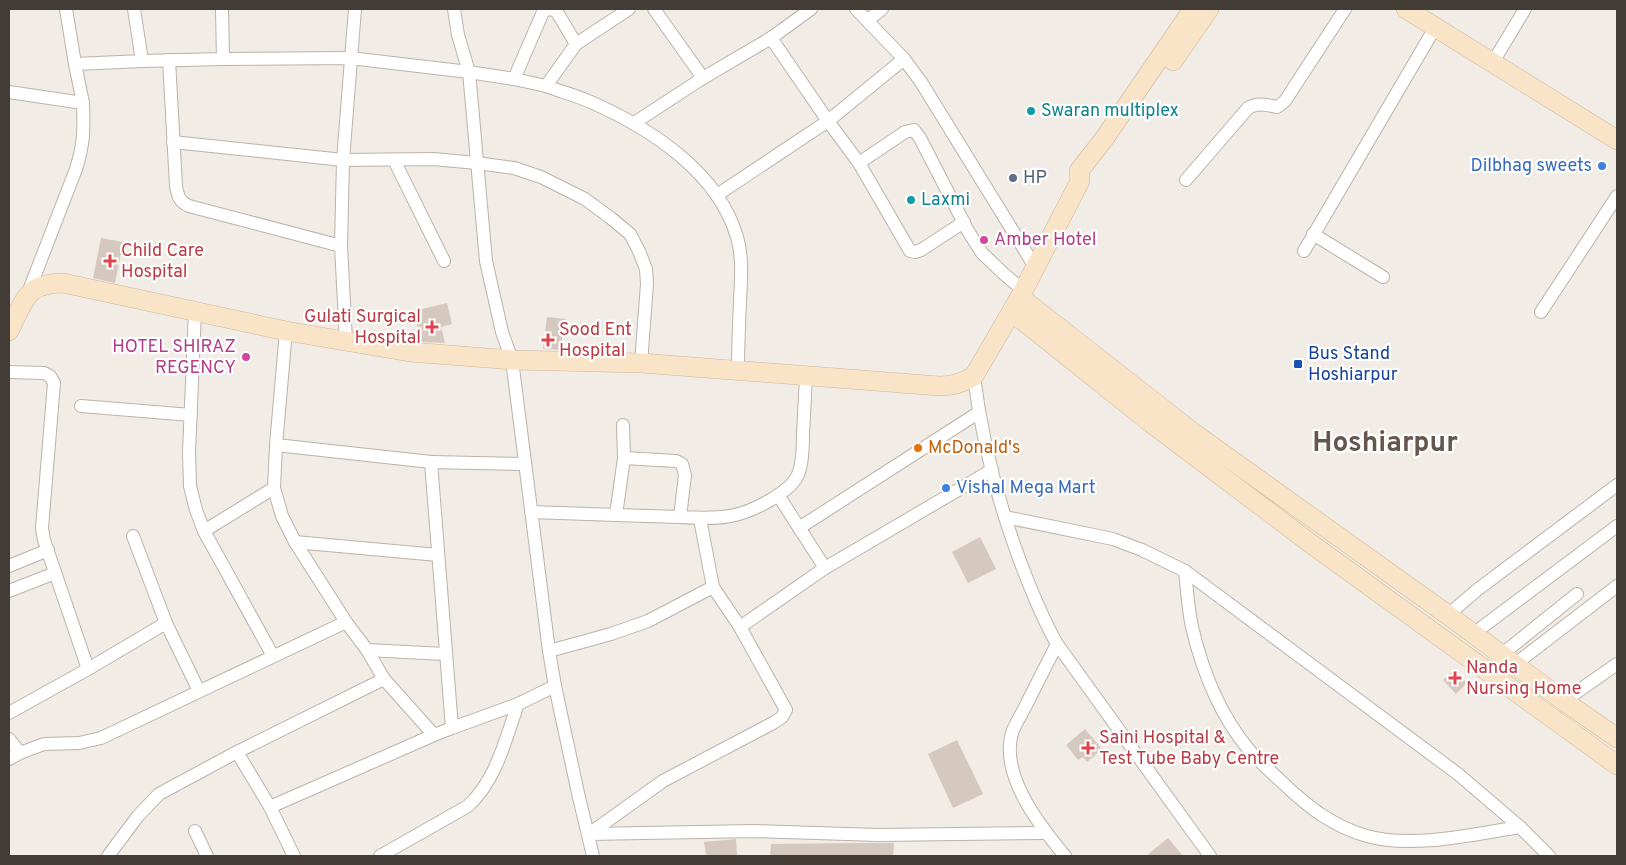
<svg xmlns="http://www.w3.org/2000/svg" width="1626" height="865" font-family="Overpass,sans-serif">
	<rect width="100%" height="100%" fill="#f1ece6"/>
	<g fill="#d5c8bf">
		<path d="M101 238 123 242 115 283 93 278Z"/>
		<path d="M447 303 452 324 441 327 445 343 421 342 414 311Z"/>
		<path d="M547 317 566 319 560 350 543 349Z"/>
		<path d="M980 537 996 569 968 583 952 552Z"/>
		<path d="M1454 670 1467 683 1456 694 1443 680Z"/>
		<path d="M1085 729 1102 749 1087 762 1083 757 1078 760 1066 745Z"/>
		<path d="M957 740 983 794 953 808 928 754Z"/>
		<path d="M1168 838 1183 856H1146Z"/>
		<path d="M736 839 737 856H706L704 842Z"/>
		<path d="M859 843H894L893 856H770L771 844Z"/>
	</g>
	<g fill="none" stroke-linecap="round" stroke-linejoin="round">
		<g stroke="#bcb2a9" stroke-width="14">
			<g id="street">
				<path d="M66 9 75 64"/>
				<path d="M454 9 458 35 469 72 514 79 543 12 549 9"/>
				<path d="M552 9 557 12 576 44"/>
				<path d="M654 9 703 78"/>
				<path d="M856 9 904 59 828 121 859 163 905 132 914 130 920 138 968 231 982 253 1004 274 1023 290"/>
				<path d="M868 20 882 9"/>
				<path d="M771 38 811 9"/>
				<path d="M223 59 350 58 469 72 486 261 502 332 512 360 549 651 555 686 578 793 593 856"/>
				<path d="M904 59 921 82 1035 267"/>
				<path d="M169 60 176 186C178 196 179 202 189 206L341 246 346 341"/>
				<path d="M142 61 223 59 222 9"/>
				<path d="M1493 62 1525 9"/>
				<path d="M514 79 546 86 576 44 629 9"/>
				<path d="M546 86C562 92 578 96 593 103 651 129 718 172 737 237 743 257 741 280 740 301 739 324 738 347 738 370"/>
				<path d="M9 92 83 103 75 64 142 61 134 9"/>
				<path d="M634 123 703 78 771 38 828 121 717 195"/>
				<path d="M173 142 343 160 433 159 477 163 514 168 541 177 585 199 612 219 630 234 639 251 646 269 647 284 641 363"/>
				<path d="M394 160 444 261"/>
				<path d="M859 163 910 251 915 252 921 250 964 222"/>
				<path d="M1186 180 1248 108C1258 102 1266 105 1277 107L1285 101 1345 9"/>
				<path d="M1313 234 1383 277"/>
				<path d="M341 246 343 160 355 9"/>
				<path d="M1304 251 1436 26"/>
				<path d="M28 293 76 169C84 144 84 129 83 103"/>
				<path d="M195 311 189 452 190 486 196 510 204 531 273 656"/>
				<path d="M1541 312 1617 196"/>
				<path d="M286 331 276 445 274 488 282 516 295 542 346 622 367 650 445 654"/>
				<path d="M9 372 44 373 50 376 54 383 42 528 44 540 88 669"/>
				<path d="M974 376C981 435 996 494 1016 550 1028 583 1040 614 1057 644L1210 856"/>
				<path d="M81 406 191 415"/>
				<path d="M623 425 624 458"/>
				<path d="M276 445 431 462 452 728 518 704 555 686"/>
				<path d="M431 462 525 464"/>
				<path d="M778 495 825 568"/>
				<path d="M531 512 616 515 624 458 676 461 682 464 685 475 680 517C697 518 714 519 730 516 750 513 793 492 799 472 803 460 803 446 803 434 804 415 805 395 806 376"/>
				<path d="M616 515 680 517"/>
				<path d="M1005 517 1113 539 1142 550 1185 571 1458 774 1520 827 1549 856"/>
				<path d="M799 528 978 413"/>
				<path d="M204 531 274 488"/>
				<path d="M133 536 166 623 199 691"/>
				<path d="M295 542 438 555"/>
				<path d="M9 566 48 550"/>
				<path d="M1185 571C1187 589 1188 609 1192 627 1202 670 1220 715 1249 750 1260 762 1272 773 1284 784 1308 807 1334 827 1367 836 1413 849 1474 834 1520 827"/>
				<path d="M9 591 55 573"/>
				<path d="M1448 615 1477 590 1617 485"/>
				<path d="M740 627 825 568 992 470"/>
				<path d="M1473 634 1617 526"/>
				<path d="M1057 644C1047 664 1037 683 1027 703 1023 712 1017 721 1013 730 998 773 1039 825 1065 856"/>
				<path d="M367 650 384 679"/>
				<path d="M549 651 611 634 648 621 713 587"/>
				<path d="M1501 655 1577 594"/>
				<path d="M1514 665 1617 586"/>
				<path d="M1564 701 1617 664"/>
				<path d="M9 713 88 669 166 623"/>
				<path d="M9 739 20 753 9 759"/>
				<path d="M20 753 44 744 79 743 101 738 346 622"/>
				<path d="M270 807 237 752 384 679 434 735 452 728"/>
				<path d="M195 831 207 856"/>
				<path d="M589 834 754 831 878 835 1045 833"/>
				<path d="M589 834 663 781 773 723 782 717 786 710 740 627 713 587 700 519"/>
				<path d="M108 856 138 816 159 794 237 752"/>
				<path d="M294 856 270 807 434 735"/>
				<path d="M380 856 468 806C497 779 505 740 518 704"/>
			</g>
		</g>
		<g stroke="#ceb698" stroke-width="20">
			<g id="secondary">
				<path d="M1406 9 1617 140"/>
				<path d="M1173 61 1209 9"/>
				<path d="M1020 297 1195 434 1448 615 1564 701 1617 738"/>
				<path d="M1012 312 1151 423 1310 543 1617 765"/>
				<path d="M9 331C24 302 25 283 63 283L286 331 410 352 512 360 641 363 939 386C953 386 962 383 974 376L1020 297 1080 181 1079 171 1104 139 1193 9"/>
			</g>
		</g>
		<use href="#street" stroke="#fff" stroke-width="12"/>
		<use href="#secondary" stroke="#fae4c7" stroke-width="19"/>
	</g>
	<g fill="#0f9aa8" stroke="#fff" stroke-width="2">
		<circle cx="1031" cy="111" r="5"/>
		<circle cx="911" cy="200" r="5"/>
	</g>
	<g fill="#3f7fe0" stroke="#fff" stroke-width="2">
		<circle cx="1602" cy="166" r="5"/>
		<circle cx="946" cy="488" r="5"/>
	</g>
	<circle fill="#5c6f8a" stroke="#fff" stroke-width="2" cx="1013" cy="178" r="5"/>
	<g fill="#d1479c" stroke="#fff" stroke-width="2">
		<circle cx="984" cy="240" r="5"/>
		<circle cx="246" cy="357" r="5"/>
	</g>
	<g fill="#e0444e" stroke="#fff" stroke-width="2">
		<path d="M107.5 253.5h5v5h5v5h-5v5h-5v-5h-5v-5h5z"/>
		<path d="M429.5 319.5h5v5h5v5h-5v5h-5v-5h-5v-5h5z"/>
		<path d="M545.5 332.5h5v5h5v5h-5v5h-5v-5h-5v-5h5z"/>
		<path d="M1452.5 670.5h5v5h5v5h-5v5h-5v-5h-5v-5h5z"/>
		<path d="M1085.5 740.5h5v5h5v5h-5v5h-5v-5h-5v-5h5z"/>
	</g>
	<rect fill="#1a4fb4" stroke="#fff" stroke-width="2" x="1293" y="359" width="10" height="10" rx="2.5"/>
	<circle fill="#e8710a" stroke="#fff" stroke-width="2" cx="918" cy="448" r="5"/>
	<g text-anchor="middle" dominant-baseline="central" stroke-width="4.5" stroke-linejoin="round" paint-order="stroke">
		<g font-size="18" fill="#0d838f" stroke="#fff" text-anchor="start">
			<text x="1041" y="111">Swaran multiplex</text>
			<text x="921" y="200">Laxmi</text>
		</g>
		<g font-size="18" fill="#366cbe" stroke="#fff" text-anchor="end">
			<text x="1592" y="166">Dilbhag sweets</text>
			<text x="956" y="488" text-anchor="start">Vishal Mega Mart</text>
		</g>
		<g font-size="18" fill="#4e5e75" stroke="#fff" text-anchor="start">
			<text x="1023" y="178">HP</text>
		</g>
		<g font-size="18" fill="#b23c85" stroke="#fff" text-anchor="start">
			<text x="994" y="240">Amber Hotel</text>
			<text x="236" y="347" text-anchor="end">HOTEL SHIRAZ<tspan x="236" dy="21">REGENCY</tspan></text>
		</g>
		<g font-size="18" fill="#be3a42" stroke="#fff" text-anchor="start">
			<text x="121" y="251">Child Care<tspan x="121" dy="21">Hospital</tspan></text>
			<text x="421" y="317" text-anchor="end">Gulati Surgical<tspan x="421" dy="21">Hospital</tspan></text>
			<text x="559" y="330">Sood Ent<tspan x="559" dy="21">Hospital</tspan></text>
			<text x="1466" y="668">Nanda<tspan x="1466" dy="21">Nursing Home</tspan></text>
			<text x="1099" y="738">Saini Hospital &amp;<tspan x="1099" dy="21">Test Tube Baby Centre</tspan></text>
		</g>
		<g font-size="18" fill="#164399" stroke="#fff" text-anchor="start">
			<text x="1308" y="354">Bus Stand<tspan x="1308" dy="21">Hoshiarpur</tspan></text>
		</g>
		<g font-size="18" fill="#c56008" stroke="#fff" text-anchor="start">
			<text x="928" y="448">McDonald's</text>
		</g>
		<g font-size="28" font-weight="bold" fill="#65574d" stroke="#fff">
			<text x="1385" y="444">Hoshiarpur</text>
		</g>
	</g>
	<rect width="1626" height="865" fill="none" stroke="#433b35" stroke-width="20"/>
</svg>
